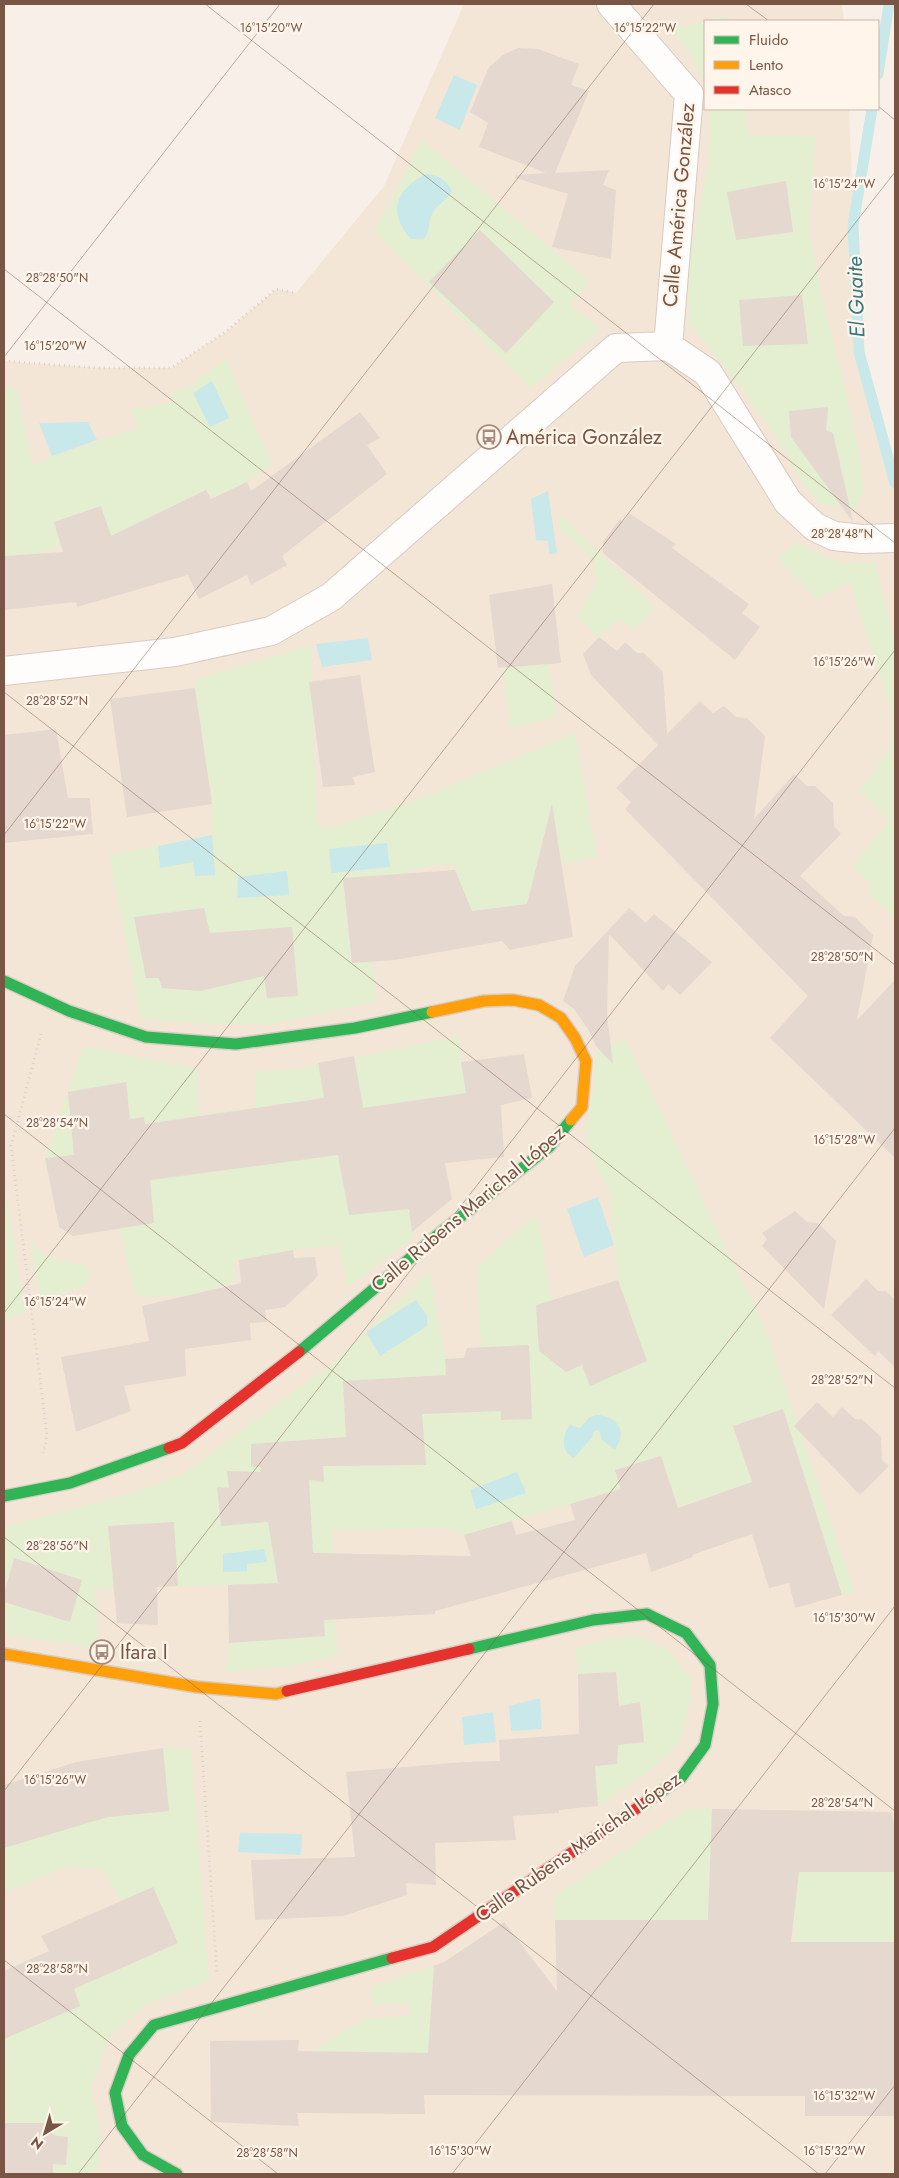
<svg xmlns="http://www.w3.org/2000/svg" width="899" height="2178" font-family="Jost,sans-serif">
	<rect width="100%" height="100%" fill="#f8f0e8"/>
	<path fill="#f4e6d7" d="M464 4H842L844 21H705V109H849L859 352 895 483V2174H4V361L99 368H171L227 331 276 289 296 293 384 186Z"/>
	<g fill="#e4eed1">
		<path d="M721 17 728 21H705V85L688 49 669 30Z"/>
		<path d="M710 109H746L747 135H816L809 230 825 312 841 371 860 457 863 492 855 509 820 504 803 484 779 442 738 384 689 323 688 270 710 152Z"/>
		<path d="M422 140 590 281 570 304 601 330 530 388 374 232Z"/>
		<path d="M226 358 272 465 247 482 211 499 206 490 159 513 187 573 131 592 101 506 54 522 61 546 35 554 4 556V388H16L33 466 52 456 138 428 130 410 173 402 171 393 190 386Z"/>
		<path d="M559 514 654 605 649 616 634 630 619 618 599 637 577 617 598 580 593 571 595 563 559 528Z"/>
		<path d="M796 542 840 563H875L895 646V919L867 891 872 884 852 867 889 821 859 790 869 779 890 748 892 713 850 583 817 599 778 558Z"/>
		<path d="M311 645 317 824 329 828 419 799 575 733 597 857 562 864 560 849 540 853 527 904 472 911 453 864 430 866 399 874 343 878 351 963 373 961 377 1001 271 1024H206L141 1019 109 855 212 835V804L195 688 197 679Z"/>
		<path d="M549 664 557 717 510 728 503 668Z"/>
		<path d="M459 1036 466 1093 410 1101 405 1180 414 1237 347 1288 339 1245 293 1250 239 1260 233 1263 236 1282 186 1296 141 1297 135 1294 119 1229 73 1236 59 1227 45 1158 83 1046 197 1069 199 1115 255 1107V1072L303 1068Z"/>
		<path d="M626 1040 766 1331 855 1593 842 1595 783 1409 733 1426 752 1482 677 1507 661 1456 615 1470 621 1489 464 1535 448 1528 332 1530 337 1655 289 1666 226 1672 229 1643 228 1585 110 1589 96 1588 99 1648 4 1634V1527L129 1494 181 1475 330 1365 430 1271 445 1358H465L481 1347 476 1268 537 1213 551 1300 618 1280 609 1189 594 1162 585 1134 592 1100 595 1056 610 1044Z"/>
		<path d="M4 1180 25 1312 4 1319Z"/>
		<path d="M30 1241 45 1256 87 1266 90 1277 84 1286 41 1303Z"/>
		<path d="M639 1636 669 1651 692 1680C690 1695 687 1729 679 1741 661 1767 624 1788 598 1806L595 1766 617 1764 618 1745 644 1742 640 1703 619 1706 616 1672 578 1674 575 1648 604 1640Z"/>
		<path d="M163 1748 191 1749 209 1981 147 2004 110 2036 91 2087 101 2138 99 2165 90 2174H53L52 2123H4V2039L79 2006 74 1989 178 1943 153 1888 121 1901 102 1870 68 1866 4 1893V1848L108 1817 168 1811Z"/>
		<path d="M687 1809H712L710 1872H895V1942H796L793 1920H555L554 1896Z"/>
		<path d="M434 1966 431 2012 895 2005V2053H435L313 2051 362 2019 410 2016 409 2003 374 2005 371 1987Z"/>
	</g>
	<g fill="#c8e8e9">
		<path d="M454 75 477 85 460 130 435 118Z"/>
		<path d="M426 174C438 175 446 179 452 191 447 200 438 204 433 212 428 221 430 231 424 239H411C387 212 396 189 426 174Z"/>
		<path d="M212 381 229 418 210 427 193 393Z"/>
		<path d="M88 422 97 440 52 456 39 423Z"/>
		<path d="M548 491 557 553 549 554 548 541 536 540 531 499Z"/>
		<path d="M368 638 372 660 322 667 316 644Z"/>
		<path d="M212 835 215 875 195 876 193 862 160 868 158 846Z"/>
		<path d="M387 843 390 867 331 873 329 849Z"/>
		<path d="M287 871 289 895 237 898 238 877Z"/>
		<path d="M598 1197 614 1245 584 1257 567 1209Z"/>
		<path d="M416 1300 427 1316V1326L380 1356 366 1332Z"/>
		<path d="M597 1415C619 1417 627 1431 615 1450L601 1439 600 1432 597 1430 593 1432 592 1437 574 1458C561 1451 561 1437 570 1425L580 1428 590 1417Z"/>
		<path d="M517 1472 526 1493 476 1509 470 1490Z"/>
		<path d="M264 1549 267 1562 247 1564V1571L223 1572V1554Z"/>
		<path d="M540 1698 542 1729 511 1731 509 1706Z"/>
		<path d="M493 1712 496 1742 464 1745 462 1717Z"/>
		<path d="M240 1833 302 1834 301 1855 238 1852Z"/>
	</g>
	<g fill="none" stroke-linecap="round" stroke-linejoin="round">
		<g stroke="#c8e8e9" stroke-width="11">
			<path d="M878 74 889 4"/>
			<path d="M872 109 853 225 859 352 895 483"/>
		</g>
	</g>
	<g fill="#e5d8cf">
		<path d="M518 48 538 49 579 64 571 85 589 91 555 173 609 170 603 185 616 190 611 259 552 247 568 194 515 178 516 175 546 173 479 147 488 123 470 112 489 67 503 55Z"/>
		<path d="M786 181 793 232 736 240 727 192Z"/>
		<path d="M480 230 554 302 506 353 429 282Z"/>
		<path d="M802 295 808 344 743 346 739 300Z"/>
		<path d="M828 407 826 430 833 433 853 522 791 437 789 411Z"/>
		<path d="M360 412 380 438 367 445 387 474 282 556 287 565 251 585 247 575 199 599 188 575 77 607 76 602 4 610V556L63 552 54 522 101 506 111 536 206 490 211 499 247 482 251 491Z"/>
		<path d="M630 514 676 544 672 548 749 604 742 613 760 627 735 660 603 553V542L620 519 623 522Z"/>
		<path d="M552 584 561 663 498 668 489 595Z"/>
		<path d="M599 637 617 651 625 642 637 653H644L663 672 667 734 700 701 713 713 724 706 736 717 747 718 765 736 754 819 794 774 807 786H815L833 803 834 826 841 834 800 876 844 916 855 917 873 935 857 1020 895 980V1158L770 1038 808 996 625 809 631 802 616 788 658 745 591 675 583 654Z"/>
		<path d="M360 675 375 772 353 777 355 785 323 787 309 682Z"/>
		<path d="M195 688 212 804 127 817 110 699Z"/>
		<path d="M56 729 68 798H90L93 834 4 843V735Z"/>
		<path d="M552 804 573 937 510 950 502 941 395 960 352 963 343 878 455 870 472 911 527 904Z"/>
		<path d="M204 908 210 933 292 927 298 996 267 998 264 976 200 991 162 988 159 978H146L134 917Z"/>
		<path d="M629 908 646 923 654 914 712 962 680 995 668 984 663 991 609 934 607 1015 613 1064 596 1046 588 1029 574 1009 563 1001 575 966Z"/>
		<path d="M524 1054 532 1098 501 1105 504 1157 445 1163 452 1199 412 1232 409 1209 349 1215 338 1155 150 1180 154 1223 73 1236 59 1227 45 1158 74 1155 68 1092 126 1082 130 1119 144 1117 145 1124 324 1098 318 1063 354 1056 363 1108 466 1093 461 1062Z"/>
		<path d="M795 1211 807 1222 818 1223 836 1241 824 1309 762 1246 767 1239 762 1233Z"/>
		<path d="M293 1250 294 1258 315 1257 318 1276 285 1307 265 1310 267 1322 250 1323 251 1340 185 1349 186 1376 124 1386 131 1411 76 1432 61 1357 149 1341 142 1306 241 1283 239 1260Z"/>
		<path d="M866 1279 878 1291H886L895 1300V1367L878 1351 875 1356 831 1315Z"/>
		<path d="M618 1280 647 1361 590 1386 582 1365 566 1372 539 1351 536 1305Z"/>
		<path d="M529 1345 532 1419 501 1420V1411L422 1414 426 1465 323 1466 324 1482 309 1480 313 1553 471 1556 464 1535 512 1521 516 1535 575 1520 570 1504 621 1489 615 1470 661 1456 678 1508 752 1482 733 1426 783 1409 842 1595 795 1608 789 1583 769 1588 752 1534 692 1555 693 1557 651 1572 646 1553 435 1611V1614L324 1620 325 1636 229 1643 228 1585 278 1583 268 1522 221 1526 217 1487 229 1488 227 1471 261 1472 260 1467H251V1444L346 1437 343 1381 446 1375 445 1359 464 1358 467 1348Z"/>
		<path d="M817 1402 833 1417 842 1407 855 1419H862L881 1437 882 1460 889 1466 860 1495 794 1426Z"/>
		<path d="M174 1522 178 1586 157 1587 158 1625 117 1623 108 1526Z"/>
		<path d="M14 1558 82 1580 70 1622 4 1602V1595Z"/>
		<path d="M616 1672 619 1706 640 1702 644 1742 618 1745 617 1764 595 1766 598 1806 559 1810V1813L513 1816 516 1840 435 1843 436 1885 406 1883 407 1895 343 1916 255 1920 251 1860 355 1857 346 1772 463 1762 500 1761 499 1740 579 1734 578 1674Z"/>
		<path d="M163 1748 169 1811 108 1817 4 1848V1785L76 1762Z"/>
		<path d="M712 1809 892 1812 895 1832V1872H799L791 1942H895V2116H805V2096L424 2095 425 2114 297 2113 299 2126 211 2122 210 2041 299 2040 298 2051 428 2053 434 1966 444 1962 504 1922 557 1991 555 1920H708Z"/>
		<path d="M153 1887 178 1943 74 1989 80 2006 4 2039V1971L49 1951 41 1936Z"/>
		<path d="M4 2123H52L53 2135 68 2137 66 2165 53 2164V2174H4Z"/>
	</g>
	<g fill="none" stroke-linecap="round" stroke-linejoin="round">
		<g stroke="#d7cbc2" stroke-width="30">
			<g id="street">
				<path d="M611 4 689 94 668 346"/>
				<path d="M4 671 175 652 271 631 331 597 616 348 668 346 708 373 788 502 815 527 834 536 862 539 895 538"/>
			</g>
		</g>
		<g stroke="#d8cdc3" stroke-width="14">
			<g id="fast">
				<path d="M4 981 69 1011 146 1037 236 1044 355 1028 432 1012"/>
				<path d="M299 1352 440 1233 549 1147 571 1120"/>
				<path d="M4 1496 70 1483 169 1448"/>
				<path d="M469 1649 593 1620 647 1614 686 1633 710 1665 713 1704 705 1745 681 1778 646 1802"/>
				<path d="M177 2174 143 2155 122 2126 115 2093 129 2055 154 2025 392 1958"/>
			</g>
		</g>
		<g stroke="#d8cdc3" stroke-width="14">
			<g id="slow">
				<path d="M432 1012 484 1001 513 1000 539 1005 561 1018 575 1038 586 1061 582 1107 571 1120"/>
				<path d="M4 1654 197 1687 276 1694 287 1691"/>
			</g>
		</g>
		<g stroke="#d8cdc3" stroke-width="14">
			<g id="jam">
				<path d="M169 1448 182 1443 299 1352"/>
				<path d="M287 1691 469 1649"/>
				<path d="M392 1958 433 1947 646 1802"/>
			</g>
		</g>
		<g stroke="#dad0cb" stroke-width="3" stroke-dasharray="1 4" stroke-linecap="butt">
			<path d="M4 361 99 368H171L227 331 276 289 296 293"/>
			<path d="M41 1034 11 1146 47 1435 43 1454"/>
			<path d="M200 1721 217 1974"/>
		</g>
		<use href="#street" stroke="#fefdfc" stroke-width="28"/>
		<use href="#fast" stroke="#30b455" stroke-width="11"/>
		<use href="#slow" stroke="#ff9f0a" stroke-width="11"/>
		<use href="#jam" stroke="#e5322d" stroke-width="11"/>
	</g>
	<path fill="none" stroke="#785545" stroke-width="1" stroke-opacity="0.45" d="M205 4 895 543M746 4 769 21M878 106 895 120M4 269 895 965M4 357 280 4M4 692 895 1388M4 835 654 4M4 1114 895 1811M4 1313 895 172M4 1537 819 2174M4 1791 895 650M4 1960 278 2174M78 2174 895 1128M452 2174 895 1606M825 2174 895 2085"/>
	<defs>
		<g id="bus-ring" transform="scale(1.25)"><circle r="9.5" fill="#fff5ea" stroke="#a58b7e" stroke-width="1.5"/><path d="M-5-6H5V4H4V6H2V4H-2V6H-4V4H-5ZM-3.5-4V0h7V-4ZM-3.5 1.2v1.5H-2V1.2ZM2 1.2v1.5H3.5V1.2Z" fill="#a58b7e"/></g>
	</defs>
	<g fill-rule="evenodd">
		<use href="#bus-ring" x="489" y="437"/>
		<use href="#bus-ring" x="102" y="1652"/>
	</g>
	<g text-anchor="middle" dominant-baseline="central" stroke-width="4.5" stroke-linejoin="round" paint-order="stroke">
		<g font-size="20" fill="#785545" stroke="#fff5ea">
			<text transform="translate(679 205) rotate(-85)">Calle América González</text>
			<text transform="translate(468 1209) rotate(-40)">Calle Rubens Marichal López</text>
			<text transform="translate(578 1847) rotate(-35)">Calle Rubens Marichal López</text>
		</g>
		<g font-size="20" fill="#785545" stroke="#fff5ea" text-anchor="start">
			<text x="506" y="437">América González</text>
			<text x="120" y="1652">Ifara I</text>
		</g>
		<g font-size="21" font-style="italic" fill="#377880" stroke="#fff5ea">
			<text transform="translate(856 297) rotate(-92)">El Guaite</text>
		</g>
	</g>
	<g font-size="12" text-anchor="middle" fill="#785545" stroke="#fff5ea" stroke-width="4.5" stroke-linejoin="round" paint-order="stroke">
		<text x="271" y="32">16°15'20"W</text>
		<text x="645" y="32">16°15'22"W</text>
		<text x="844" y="188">16°15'24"W</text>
		<text x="57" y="282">28°28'50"N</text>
		<text x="55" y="350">16°15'20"W</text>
		<text x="842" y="538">28°28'48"N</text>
		<text x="844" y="666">16°15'26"W</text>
		<text x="57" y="705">28°28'52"N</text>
		<text x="55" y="828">16°15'22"W</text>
		<text x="842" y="961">28°28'50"N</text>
		<text x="57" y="1127">28°28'54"N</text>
		<text x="844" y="1144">16°15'28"W</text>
		<text x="55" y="1306">16°15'24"W</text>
		<text x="842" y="1384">28°28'52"N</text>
		<text x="57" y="1550">28°28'56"N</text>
		<text x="844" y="1622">16°15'30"W</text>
		<text x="55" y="1784">16°15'26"W</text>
		<text x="842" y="1807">28°28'54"N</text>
		<text x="57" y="1973">28°28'58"N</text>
		<text x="844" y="2100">16°15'32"W</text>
		<text x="460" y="2155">16°15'30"W</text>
		<text x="834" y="2155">16°15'32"W</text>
		<text x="267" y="2157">28°28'58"N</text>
	</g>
	<rect width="899" height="2178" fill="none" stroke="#785545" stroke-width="10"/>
	<rect x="704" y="20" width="175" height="90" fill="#fff5ea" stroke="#c9b5a8"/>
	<rect x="714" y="36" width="25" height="8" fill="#30b455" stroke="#c9b5a8"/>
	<text x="749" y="45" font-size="15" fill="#785545">Fluido</text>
	<rect x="714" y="61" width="25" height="8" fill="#ff9f0a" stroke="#c9b5a8"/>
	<text x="749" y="70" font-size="15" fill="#785545">Lento</text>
	<rect x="714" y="86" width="25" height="8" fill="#e5322d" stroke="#c9b5a8"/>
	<text x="749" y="95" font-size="15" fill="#785545">Atasco</text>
	<g transform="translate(45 2133) rotate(218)" stroke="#fff5ea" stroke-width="4" paint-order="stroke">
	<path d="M0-4L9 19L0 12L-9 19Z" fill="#785545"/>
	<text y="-8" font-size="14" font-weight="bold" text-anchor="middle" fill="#785545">N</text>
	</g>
</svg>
